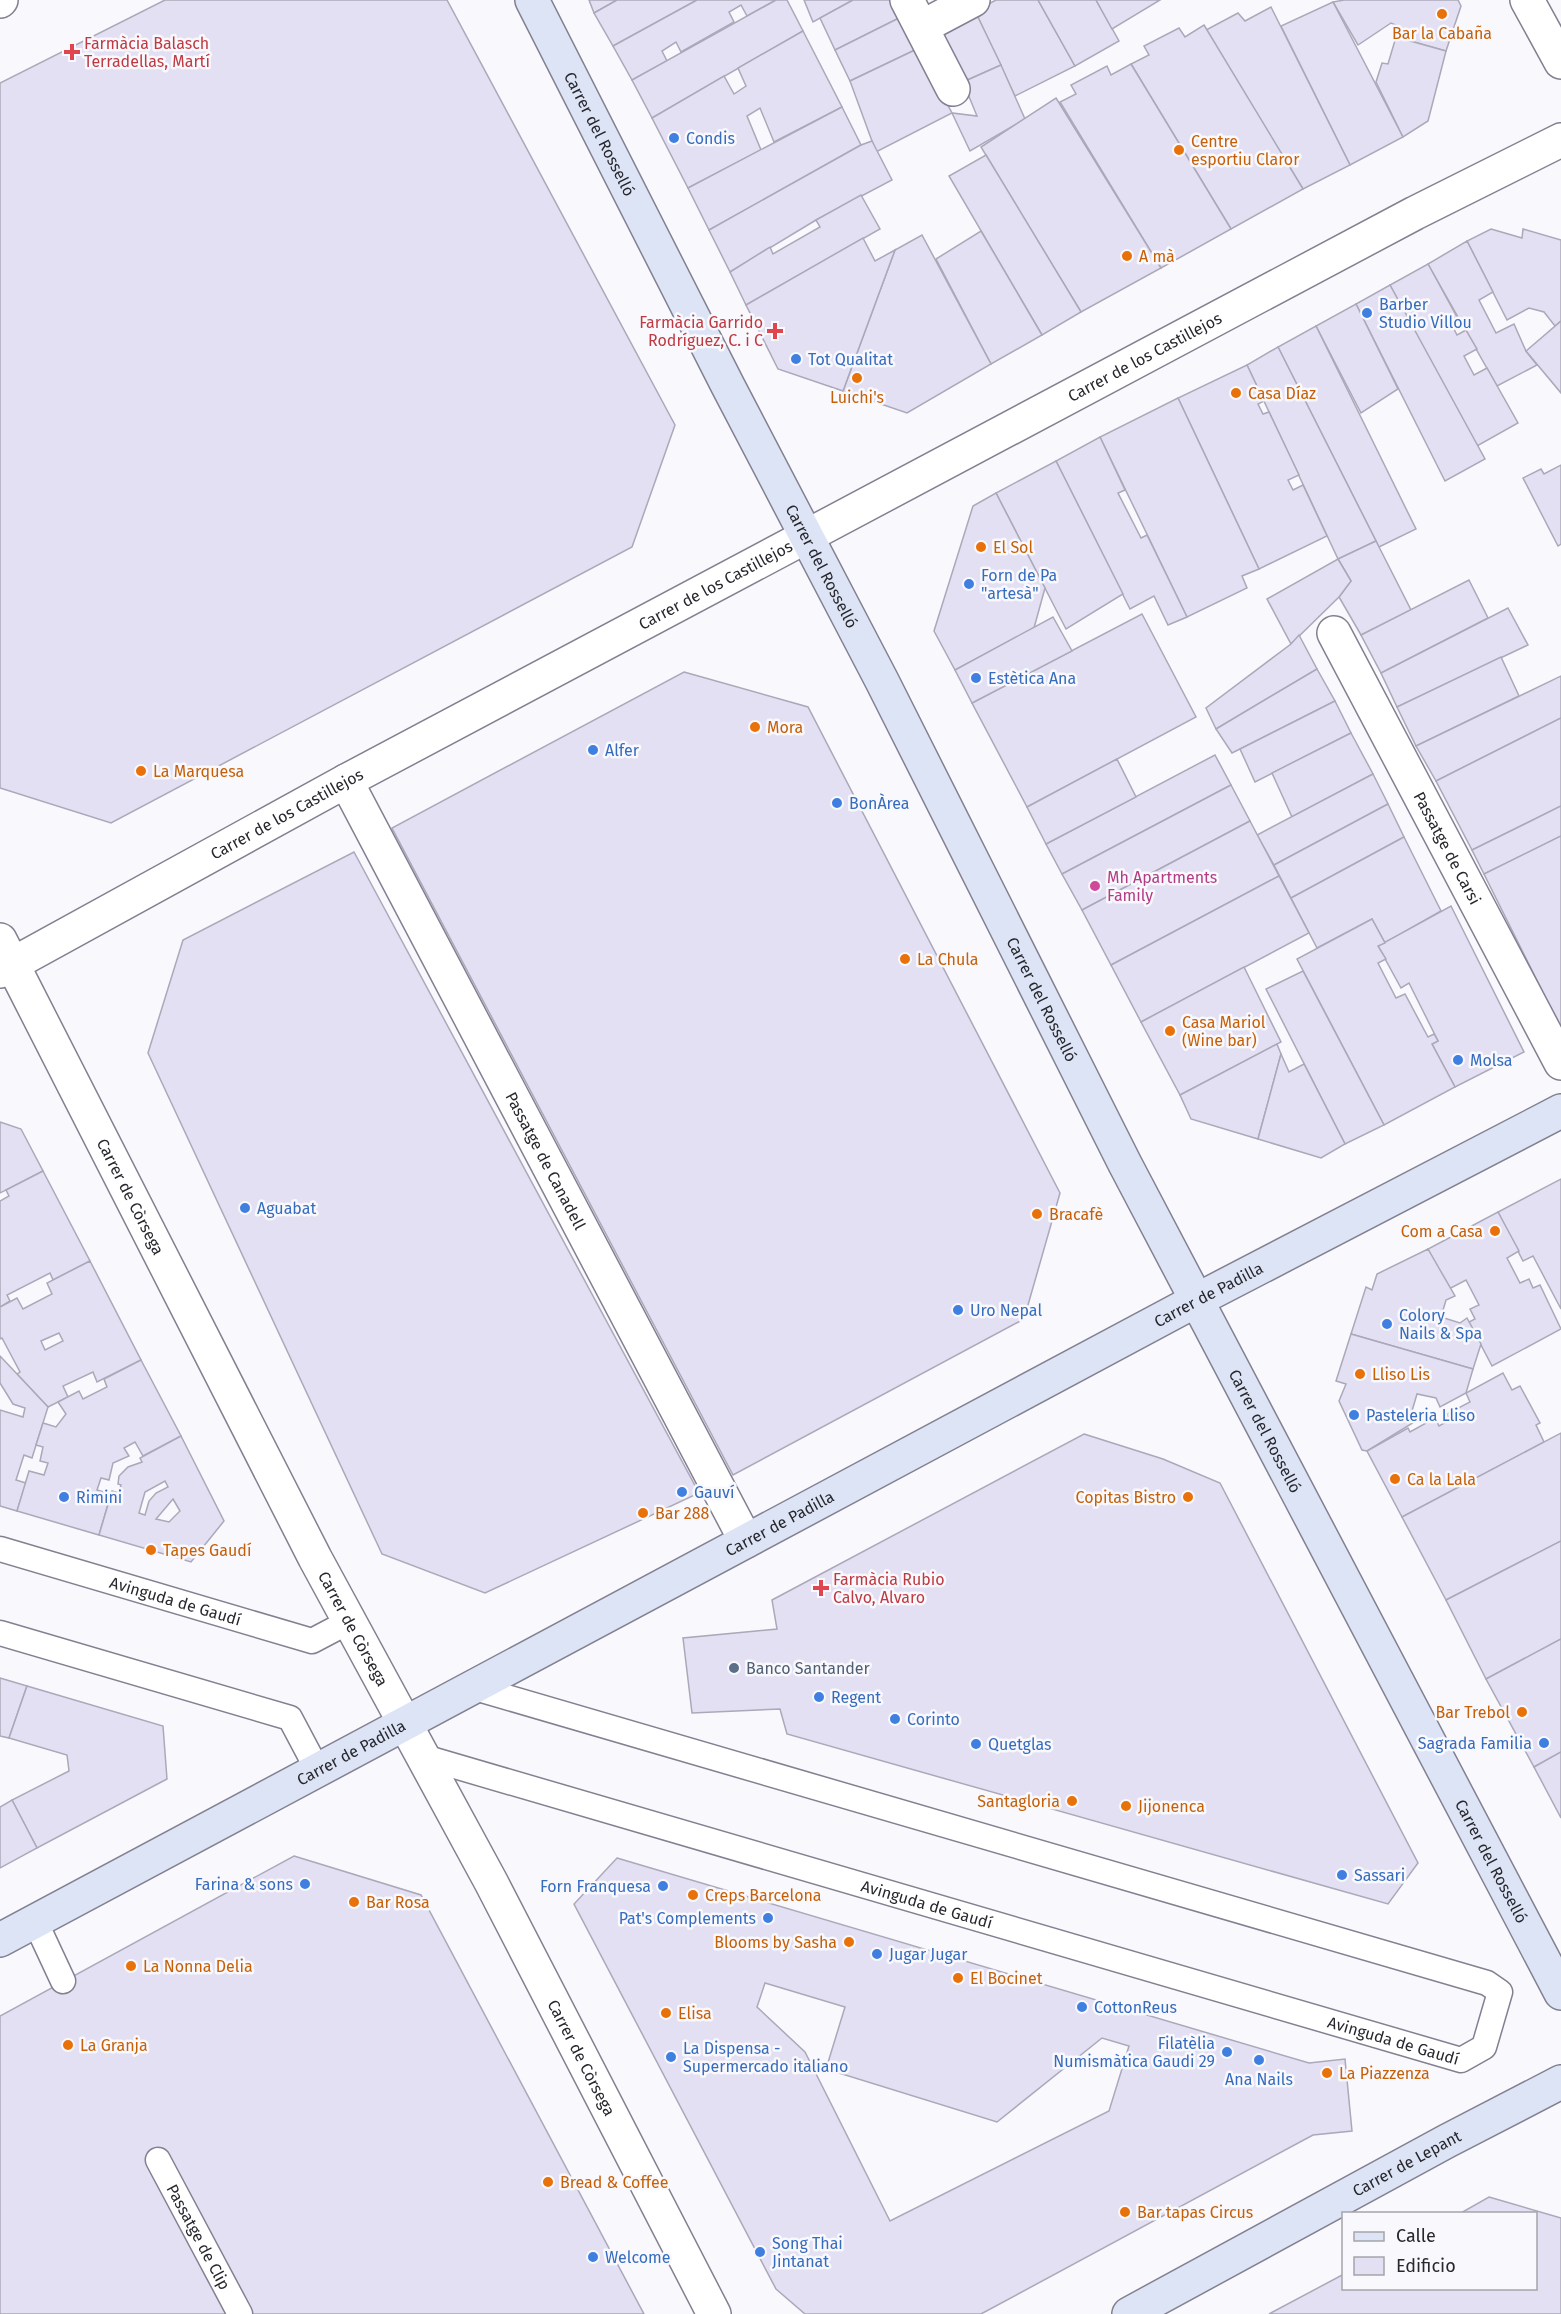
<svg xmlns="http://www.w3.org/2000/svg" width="1561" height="2314" font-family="'Fira Sans',sans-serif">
	<rect width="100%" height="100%" fill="#f9f8fc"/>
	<g fill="#e2e0f2" stroke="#aaa8b9" stroke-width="1.5" fill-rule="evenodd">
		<path d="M165 0H447L675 425 632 547 111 823 0 788V83Z"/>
		<path d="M589 0H617L594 13Z"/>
		<path d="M617 0H697L613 46 594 13Z"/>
		<path d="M697 0H776L747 16 741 5 729 12 734 22 681 52 676 42 662 51 667 61 632 80 613 46Z"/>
		<path d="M776 0H787L803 31 652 118 632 80Z"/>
		<path d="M804 0H853L813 22Z"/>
		<path d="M853 0H892L901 17 835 50 820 18Z"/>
		<path d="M996 0H1038L1075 66 1015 96 975 11Z"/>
		<path d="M1038 0H1096L1119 41 1075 66Z"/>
		<path d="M1096 0H1160L1112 29Z"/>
		<path d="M1344 0H1458L1461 6 1446 51 1396 37 1398 26 1391 23 1358 45 1333 2Z"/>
		<path d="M1333 2 1403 137 1350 165 1281 26Z"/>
		<path d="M1271 7 1350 165 1303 189 1206 30 1238 13 1245 21Z"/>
		<path d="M975 11 1001 65 963 82 934 35Z"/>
		<path d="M901 17 917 49 850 81 835 50Z"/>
		<path d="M1204 25 1303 189 1231 229 1131 64 1149 55 1144 46 1179 28 1185 37Z"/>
		<path d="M803 31 842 107 774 142 760 108 747 116 761 150 688 188 652 118 724 76 734 94 746 86 738 68Z"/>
		<path d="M1396 37 1446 51 1428 121 1403 137 1376 82 1382 63 1388 64Z"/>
		<path d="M917 49 952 113 876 152 850 81Z"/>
		<path d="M1131 64 1231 229 1161 268 1060 102 1076 94 1071 85 1107 66 1111 75Z"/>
		<path d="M1001 65 1025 119 970 151 952 113 977 116 963 82Z"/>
		<path d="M1056 98 1161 268 1081 312 981 147Z"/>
		<path d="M842 107 861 145 709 230 688 188Z"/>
		<path d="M872 141 892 180 816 220 730 272 709 230 861 145Z"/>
		<path d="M986 155 1081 312 1042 335 949 176Z"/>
		<path d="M861 195 880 229 746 305 730 272 770 247 773 254 820 227 816 220Z"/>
		<path d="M1491 229 1522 238 1523 229 1561 240V321L1555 326 1544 312 1529 308 1507 320 1467 241Z"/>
		<path d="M981 231 1042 335 991 364 936 259Z"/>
		<path d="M922 235 991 364 907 413 843 391 895 250Z"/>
		<path d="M863 238 875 261 895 250 843 391 778 369 746 305Z"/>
		<path d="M1467 241 1493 292 1479 300 1496 333 1514 324 1526 351 1537 365 1497 386 1428 264Z"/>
		<path d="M1428 264 1457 317 1450 321 1457 335 1466 330 1477 349 1464 356 1474 375 1487 368 1518 423 1477 446 1390 285Z"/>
		<path d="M1390 285 1485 459 1445 481 1356 304Z"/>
		<path d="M1356 304 1398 389 1361 413 1316 326Z"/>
		<path d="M1561 321V393L1526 351Z"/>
		<path d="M1316 326 1416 529 1379 547 1278 347Z"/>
		<path d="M1278 347 1376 541 1338 559 1247 365Z"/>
		<path d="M1247 365 1264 401 1258 404 1263 414 1269 412 1299 475 1288 480 1293 490 1303 485 1327 536 1259 569 1178 398Z"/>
		<path d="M1178 398 1259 569 1242 576 1247 588 1187 617 1100 437Z"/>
		<path d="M1100 437 1125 490 1118 493 1141 538 1147 535 1187 617 1168 625 1154 596 1130 609 1056 461Z"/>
		<path d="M1056 461 1123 594 1066 629 996 493Z"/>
		<path d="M1561 465V544L1558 546 1523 478 1541 469 1544 474Z"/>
		<path d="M996 493 1045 588 1034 628 955 670 934 631 973 506Z"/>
		<path d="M1376 541 1411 610 1361 635 1339 597 1351 581 1338 559Z"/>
		<path d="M1338 559 1351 581 1339 597 1291 644 1267 599Z"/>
		<path d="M1469 580 1488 618 1381 673 1361 635Z"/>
		<path d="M1508 608 1528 645 1397 707 1381 673Z"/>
		<path d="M1142 614 1196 717 1027 807 972 703Z"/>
		<path d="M1053 617 1072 651 972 703 955 670Z"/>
		<path d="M1299 635 1317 669 1216 729 1206 708 1291 644Z"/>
		<path d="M1501 657 1519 696 1416 746 1397 707Z"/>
		<path d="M1317 669 1335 701 1232 753 1216 729Z"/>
		<path d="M684 672 808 707 1060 1193 1024 1319 733 1475 392 828Z"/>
		<path d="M1561 676V718L1436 781 1416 746Z"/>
		<path d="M1335 701 1351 733 1255 782 1240 749Z"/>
		<path d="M1561 718V806L1472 850 1436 781Z"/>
		<path d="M1351 733 1373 774 1292 817 1272 773Z"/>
		<path d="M1215 755 1231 785 1062 874 1046 844Z"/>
		<path d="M1117 759 1136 797 1046 844 1027 807Z"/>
		<path d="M1373 774 1388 804 1274 865 1257 835Z"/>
		<path d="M1231 785 1250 821 1082 910 1062 874Z"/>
		<path d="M1388 804 1404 837 1291 898 1274 865Z"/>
		<path d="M1561 806V836L1484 874 1472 850Z"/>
		<path d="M1250 821 1279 876 1111 965 1082 910Z"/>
		<path d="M1561 836V1029L1484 874Z"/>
		<path d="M1404 837 1441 911 1385 943 1372 919 1317 948 1291 898Z"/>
		<path d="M354 852 699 1493 485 1593 382 1554 148 1053 183 940Z"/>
		<path d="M1279 876 1309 933 1141 1022 1111 965Z"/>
		<path d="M1451 906 1524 1052 1455 1087 1432 1044 1438 1041 1409 983 1401 988 1378 946Z"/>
		<path d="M1372 919 1385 943 1378 946 1386 959 1378 963 1396 998 1405 994 1428 1037 1434 1034 1438 1041 1432 1044 1455 1087 1384 1125 1297 959Z"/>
		<path d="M1244 967 1281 1042 1180 1095 1141 1022Z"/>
		<path d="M1303 971 1384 1125 1345 1144 1266 989Z"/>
		<path d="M1277 1044 1281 1054 1258 1139 1191 1119 1180 1095Z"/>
		<path d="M1281 1054 1289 1072 1304 1064 1345 1144 1321 1158 1258 1139Z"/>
		<path d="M0 1122 21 1129 43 1171 0 1193Z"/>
		<path d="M43 1171 90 1261 53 1280 50 1273 7 1295 10 1301 0 1307V1201L9 1196 6 1190Z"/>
		<path d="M1561 1179V1309L1533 1256 1523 1261 1498 1212Z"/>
		<path d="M1498 1212 1519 1251 1507 1258 1520 1283 1529 1279 1533 1288 1540 1285 1561 1329 1492 1366 1469 1322 1475 1319 1470 1309 1479 1305 1466 1280 1449 1289 1428 1249Z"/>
		<path d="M1428 1249 1455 1296 1446 1300 1441 1317 1460 1323 1467 1318 1481 1344 1473 1369 1351 1334 1366 1287 1372 1290 1377 1274Z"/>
		<path d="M90 1261 141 1360 97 1382 93 1372 63 1386 68 1397 48 1407 17 1374 20 1372 2 1338 0 1339V1307L17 1298 23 1309 52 1294 47 1283ZM59 1333 63 1341 45 1350 41 1341Z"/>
		<path d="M1351 1334 1473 1369 1466 1393 1440 1407 1436 1398 1417 1394 1412 1411 1416 1421 1367 1451 1362 1450 1339 1401 1346 1384 1336 1381Z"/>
		<path d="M0 1356 48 1407 32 1458 24 1455 16 1480 26 1483 17 1511 0 1506V1410L23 1417 25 1408 13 1404 0 1383Z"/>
		<path d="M141 1360 181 1436 143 1456 135 1442 124 1448 129 1456 113 1463 109 1480 101 1478 97 1490 111 1494 99 1535 17 1511 29 1471 44 1475 48 1463 40 1461 43 1447 36 1445 43 1423 56 1427 66 1414 58 1402 79 1391 83 1399 107 1387 104 1379Z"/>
		<path d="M1503 1373 1512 1390 1520 1386 1540 1423 1536 1425 1544 1442 1402 1517 1367 1451 1408 1428 1410 1432 1435 1418 1439 1426 1450 1420 1447 1414 1470 1402 1466 1393Z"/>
		<path d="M1561 1433V1541L1446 1600 1402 1517Z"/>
		<path d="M1084 1434 1163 1459 1220 1483 1418 1863 1388 1904 787 1734 780 1709 692 1713 683 1638 777 1629 772 1600Z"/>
		<path d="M181 1436 224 1521 191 1562 99 1535 112 1491 119 1493 121 1485 118 1484 119 1476 128 1467 142 1462 140 1458ZM165 1481 168 1487 156 1493 149 1501 145 1515 139 1513 145 1492ZM173 1499 180 1511 169 1522 156 1519Z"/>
		<path d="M1561 1541V1639L1486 1679 1446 1600Z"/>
		<path d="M1561 1639V1752L1534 1767 1486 1679Z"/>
		<path d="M0 1678 27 1686 9 1738 0 1736Z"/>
		<path d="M27 1686 163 1726 167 1779 37 1848 12 1800 69 1771 67 1755 9 1738Z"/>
		<path d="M1561 1752V1818L1534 1767Z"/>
		<path d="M12 1800 37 1848 0 1868V1807Z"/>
		<path d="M294 1856 421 1895 644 2314H0V2016Z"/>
		<path d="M617 1858 1309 2063 1345 2059 1352 2131 1313 2135 981 2314H805L776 2289 574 1904ZM765 1983 845 2007 826 2069 997 2122 1102 2038 1129 2046 1109 2111 890 2221 805 2052 757 2007Z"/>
		<path d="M1489 2197 1561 2218V2314H1269L1344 2274V2288H1536V2214H1459Z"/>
	</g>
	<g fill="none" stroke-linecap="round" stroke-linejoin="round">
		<g stroke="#828091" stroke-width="27">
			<g id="service">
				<path id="s1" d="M0 1549 312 1641 350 1621"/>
				<path d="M0 1633 290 1718 317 1769"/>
				<path id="s2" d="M424 1757 1461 2060 1484 2047 1500 1992 1487 1983 475 1688"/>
				<path d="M35 1921 63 1981"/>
				<path id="s3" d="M158 2160 240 2314"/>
			</g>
		</g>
		<g stroke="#828091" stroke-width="36">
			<g id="minor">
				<path d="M907 0 953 89"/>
				<path d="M1527 0 1561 62"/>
				<path d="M0 1 1 0"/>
				<path d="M922 27 973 0"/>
				<path id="s4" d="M1334 633 1561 1063"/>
				<path id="s5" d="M346 781 746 1541"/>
				<path id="s6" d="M0 940 315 1558 491 1882 714 2314"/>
				<path id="s7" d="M0 971 346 781 1415 213 1561 140"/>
			</g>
		</g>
		<g stroke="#828091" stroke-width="36">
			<g id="secondary">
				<path id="s8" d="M532 0 728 386 882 681 1125 1164 1561 1993"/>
				<path id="s9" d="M0 1940 1197 1300 1561 1111"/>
				<path id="s10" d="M1129 2314 1447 2141 1561 2082"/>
			</g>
		</g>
		<use href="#service" stroke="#fff" stroke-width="24"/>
		<use href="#minor" stroke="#fff" stroke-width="33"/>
		<use href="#secondary" stroke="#dce4f6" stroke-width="33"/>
	</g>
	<g fill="#e8710a" stroke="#f9f8fc" stroke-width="2">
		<circle cx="1442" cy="14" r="6"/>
		<circle cx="1179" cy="150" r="6"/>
		<circle cx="1127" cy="256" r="6"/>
		<circle cx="857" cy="378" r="6"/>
		<circle cx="1236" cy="393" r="6"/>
		<circle cx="981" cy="547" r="6"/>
		<circle cx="755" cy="727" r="6"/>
		<circle cx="141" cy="771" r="6"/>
		<circle cx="905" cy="959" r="6"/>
		<circle cx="1170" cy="1031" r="6"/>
		<circle cx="1037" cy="1214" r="6"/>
		<circle cx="1495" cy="1231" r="6"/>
		<circle cx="1360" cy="1374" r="6"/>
		<circle cx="1395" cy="1479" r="6"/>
		<circle cx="1188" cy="1497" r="6"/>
		<circle cx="643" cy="1513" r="6"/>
		<circle cx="151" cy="1550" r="6"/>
		<circle cx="1522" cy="1712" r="6"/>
		<circle cx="1072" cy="1801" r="6"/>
		<circle cx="1126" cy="1806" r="6"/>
		<circle cx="693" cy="1895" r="6"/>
		<circle cx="354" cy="1902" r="6"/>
		<circle cx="849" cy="1942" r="6"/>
		<circle cx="131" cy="1966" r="6"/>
		<circle cx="958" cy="1978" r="6"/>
		<circle cx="666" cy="2013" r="6"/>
		<circle cx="68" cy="2045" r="6"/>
		<circle cx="1327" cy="2073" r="6"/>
		<circle cx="548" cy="2182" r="6"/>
		<circle cx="1125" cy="2212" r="6"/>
	</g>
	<g fill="#e0444e" stroke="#f9f8fc" stroke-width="2">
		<path d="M69 43h6v6h6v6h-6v6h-6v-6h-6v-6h6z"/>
		<path d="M772 322h6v6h6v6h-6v6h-6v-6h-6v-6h6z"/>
		<path d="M818 1579h6v6h6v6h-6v6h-6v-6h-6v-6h6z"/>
	</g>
	<g fill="#3f7fe0" stroke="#f9f8fc" stroke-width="2">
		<circle cx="674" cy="138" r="6"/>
		<circle cx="1367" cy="313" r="6"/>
		<circle cx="796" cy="359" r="6"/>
		<circle cx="969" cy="584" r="6"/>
		<circle cx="976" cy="678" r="6"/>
		<circle cx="593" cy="750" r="6"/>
		<circle cx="837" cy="803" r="6"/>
		<circle cx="1458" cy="1060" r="6"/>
		<circle cx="245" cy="1208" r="6"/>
		<circle cx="958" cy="1310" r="6"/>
		<circle cx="1387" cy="1324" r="6"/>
		<circle cx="1354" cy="1415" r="6"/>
		<circle cx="682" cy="1492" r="6"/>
		<circle cx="64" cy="1497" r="6"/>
		<circle cx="819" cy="1697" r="6"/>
		<circle cx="895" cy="1719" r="6"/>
		<circle cx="1544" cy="1743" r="6"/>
		<circle cx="976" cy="1744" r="6"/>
		<circle cx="1342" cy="1875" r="6"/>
		<circle cx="305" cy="1884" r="6"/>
		<circle cx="663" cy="1886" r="6"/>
		<circle cx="768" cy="1918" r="6"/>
		<circle cx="877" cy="1954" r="6"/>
		<circle cx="1082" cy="2007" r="6"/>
		<circle cx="1227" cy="2052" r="6"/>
		<circle cx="671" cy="2057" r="6"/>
		<circle cx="1259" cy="2060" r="6"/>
		<circle cx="760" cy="2252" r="6"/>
		<circle cx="593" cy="2257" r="6"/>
	</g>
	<circle fill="#d1479c" stroke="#f9f8fc" stroke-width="2" cx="1095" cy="886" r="6"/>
	<circle fill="#5c6f8a" stroke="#f9f8fc" stroke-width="2" cx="734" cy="1668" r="6"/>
	<g text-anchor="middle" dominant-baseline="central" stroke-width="5" stroke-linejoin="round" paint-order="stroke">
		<g font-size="16" fill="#c56008" stroke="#f9f8fc" text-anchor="start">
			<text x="1442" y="33" text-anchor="middle">Bar la Cabaña</text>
			<text x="1191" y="141">Centre<tspan x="1191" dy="18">esportiu Claror</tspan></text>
			<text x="1139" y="256">A mà</text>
			<text x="1248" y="393">Casa Díaz</text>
			<text x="857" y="397" text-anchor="middle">Luichi's</text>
			<text x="993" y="547">El Sol</text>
			<text x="767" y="727">Mora</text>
			<text x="153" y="771">La Marquesa</text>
			<text x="917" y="959">La Chula</text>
			<text x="1182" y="1022">Casa Mariol<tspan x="1182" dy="18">(Wine bar)</tspan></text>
			<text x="1049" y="1214">Bracafè</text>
			<text x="1483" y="1231" text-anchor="end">Com a Casa</text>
			<text x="1372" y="1374">Lliso Lis</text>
			<text x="1407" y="1479">Ca la Lala</text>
			<text x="1176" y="1497" text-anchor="end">Copitas Bistro</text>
			<text x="655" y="1513">Bar 288</text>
			<text x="163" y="1550">Tapes Gaudí</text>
			<text x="1510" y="1712" text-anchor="end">Bar Trebol</text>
			<text x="1060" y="1801" text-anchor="end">Santagloria</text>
			<text x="1138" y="1806">Jijonenca</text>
			<text x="705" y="1895">Creps Barcelona</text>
			<text x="366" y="1902">Bar Rosa</text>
			<text x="837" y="1942" text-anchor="end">Blooms by Sasha</text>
			<text x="143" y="1966">La Nonna Delia</text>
			<text x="970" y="1978">El Bocinet</text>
			<text x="678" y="2013">Elisa</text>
			<text x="80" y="2045">La Granja</text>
			<text x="1339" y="2073">La Piazzenza</text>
			<text x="560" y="2182">Bread &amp; Coffee</text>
			<text x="1137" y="2212">Bar tapas Circus</text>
		</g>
		<g font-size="16" fill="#be3a42" stroke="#f9f8fc" text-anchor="start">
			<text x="84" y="43">Farmàcia Balasch<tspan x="84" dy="18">Terradellas, Martí</tspan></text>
			<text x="763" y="322" text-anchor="end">Farmàcia Garrido<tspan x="763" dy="18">Rodríguez, C. i C</tspan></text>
			<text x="833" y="1579">Farmàcia Rubio<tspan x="833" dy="18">Calvo, Alvaro</tspan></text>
		</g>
		<g font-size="16" fill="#27272d" stroke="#f9f8fc">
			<text stroke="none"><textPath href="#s8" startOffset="150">Carrer del Rosselló</textPath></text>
			<text stroke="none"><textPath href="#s7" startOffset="1299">Carrer de los Castillejos</textPath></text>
			<text stroke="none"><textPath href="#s8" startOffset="636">Carrer del Rosselló</textPath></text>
			<text stroke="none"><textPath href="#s7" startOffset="813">Carrer de los Castillejos</textPath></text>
			<text stroke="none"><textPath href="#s7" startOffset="327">Carrer de los Castillejos</textPath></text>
			<text stroke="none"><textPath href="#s4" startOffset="243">Passatge de Carsi</textPath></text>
			<text stroke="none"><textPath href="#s8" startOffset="1122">Carrer del Rosselló</textPath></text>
			<text stroke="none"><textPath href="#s5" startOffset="429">Passatge de Canadell</textPath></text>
			<text stroke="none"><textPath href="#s6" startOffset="288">Carrer de Còrsega</textPath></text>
			<text stroke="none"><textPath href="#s9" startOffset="1370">Carrer de Padilla</textPath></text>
			<text stroke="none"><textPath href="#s8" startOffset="1608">Carrer del Rosselló</textPath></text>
			<text stroke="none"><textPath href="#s9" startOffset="884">Carrer de Padilla</textPath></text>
			<text stroke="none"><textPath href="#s1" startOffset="183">Avinguda de Gaudí</textPath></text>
			<text stroke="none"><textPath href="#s6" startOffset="774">Carrer de Còrsega</textPath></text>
			<text stroke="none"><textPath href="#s9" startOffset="398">Carrer de Padilla</textPath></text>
			<text stroke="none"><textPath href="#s8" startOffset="2094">Carrer del Rosselló</textPath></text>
			<text stroke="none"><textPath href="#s2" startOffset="524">Avinguda de Gaudí</textPath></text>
			<text stroke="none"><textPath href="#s2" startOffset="1010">Avinguda de Gaudí</textPath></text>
			<text stroke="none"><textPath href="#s6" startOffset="1260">Carrer de Còrsega</textPath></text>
			<text stroke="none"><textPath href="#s10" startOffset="316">Carrer de Lepant</textPath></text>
			<text stroke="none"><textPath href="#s3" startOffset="87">Passatge de Clip</textPath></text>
		</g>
		<g font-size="16" fill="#366cbe" stroke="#f9f8fc" text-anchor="start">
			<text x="686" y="138">Condis</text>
			<text x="1379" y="304">Barber<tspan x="1379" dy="18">Studio Villou</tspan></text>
			<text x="808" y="359">Tot Qualitat</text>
			<text x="981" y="575">Forn de Pa<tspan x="981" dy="18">"artesà"</tspan></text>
			<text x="988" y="678">Estètica Ana</text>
			<text x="605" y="750">Alfer</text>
			<text x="849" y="803">BonÀrea</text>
			<text x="1470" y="1060">Molsa</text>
			<text x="257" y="1208">Aguabat</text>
			<text x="970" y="1310">Uro Nepal</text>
			<text x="1399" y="1315">Colory<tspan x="1399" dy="18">Nails &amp; Spa</tspan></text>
			<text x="1366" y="1415">Pasteleria Lliso</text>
			<text x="694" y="1492">Gauví</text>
			<text x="76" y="1497">Rimini</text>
			<text x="831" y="1697">Regent</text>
			<text x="907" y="1719">Corinto</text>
			<text x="1532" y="1743" text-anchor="end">Sagrada Familia</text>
			<text x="988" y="1744">Quetglas</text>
			<text x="1354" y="1875">Sassari</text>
			<text x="293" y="1884" text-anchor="end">Farina &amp; sons</text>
			<text x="651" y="1886" text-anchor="end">Forn Franquesa</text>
			<text x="756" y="1918" text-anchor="end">Pat's Complements</text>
			<text x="889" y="1954">Jugar Jugar</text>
			<text x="1094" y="2007">CottonReus</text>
			<text x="1215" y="2043" text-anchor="end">Filatèlia<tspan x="1215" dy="18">Numismàtica Gaudi 29</tspan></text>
			<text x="683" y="2048">La Dispensa -<tspan x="683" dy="18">Supermercado italiano</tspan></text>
			<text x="1259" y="2079" text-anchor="middle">Ana Nails</text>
			<text x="772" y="2243">Song Thai<tspan x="772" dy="18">Jintanat</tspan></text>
			<text x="605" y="2257">Welcome</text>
		</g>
		<g font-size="16" fill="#b23c85" stroke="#f9f8fc" text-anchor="start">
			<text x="1107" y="877">Mh Apartments<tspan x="1107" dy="18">Family</tspan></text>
		</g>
		<g font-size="16" fill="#4e5e75" stroke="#f9f8fc" text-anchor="start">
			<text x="746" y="1668">Banco Santander</text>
		</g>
	</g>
	<rect x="1342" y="2212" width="195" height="78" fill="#f9f8fc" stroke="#a5a4a9" stroke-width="1.5"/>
	<rect x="1354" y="2232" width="30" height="9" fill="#dce4f6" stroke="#a5a4a9" stroke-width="1.5"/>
	<text x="1396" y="2242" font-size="18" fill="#27272d">Calle</text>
	<rect x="1354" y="2257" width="30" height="18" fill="#e2e0f2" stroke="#a5a4a9" stroke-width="1.5"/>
	<text x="1396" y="2272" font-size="18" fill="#27272d">Edificio</text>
</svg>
